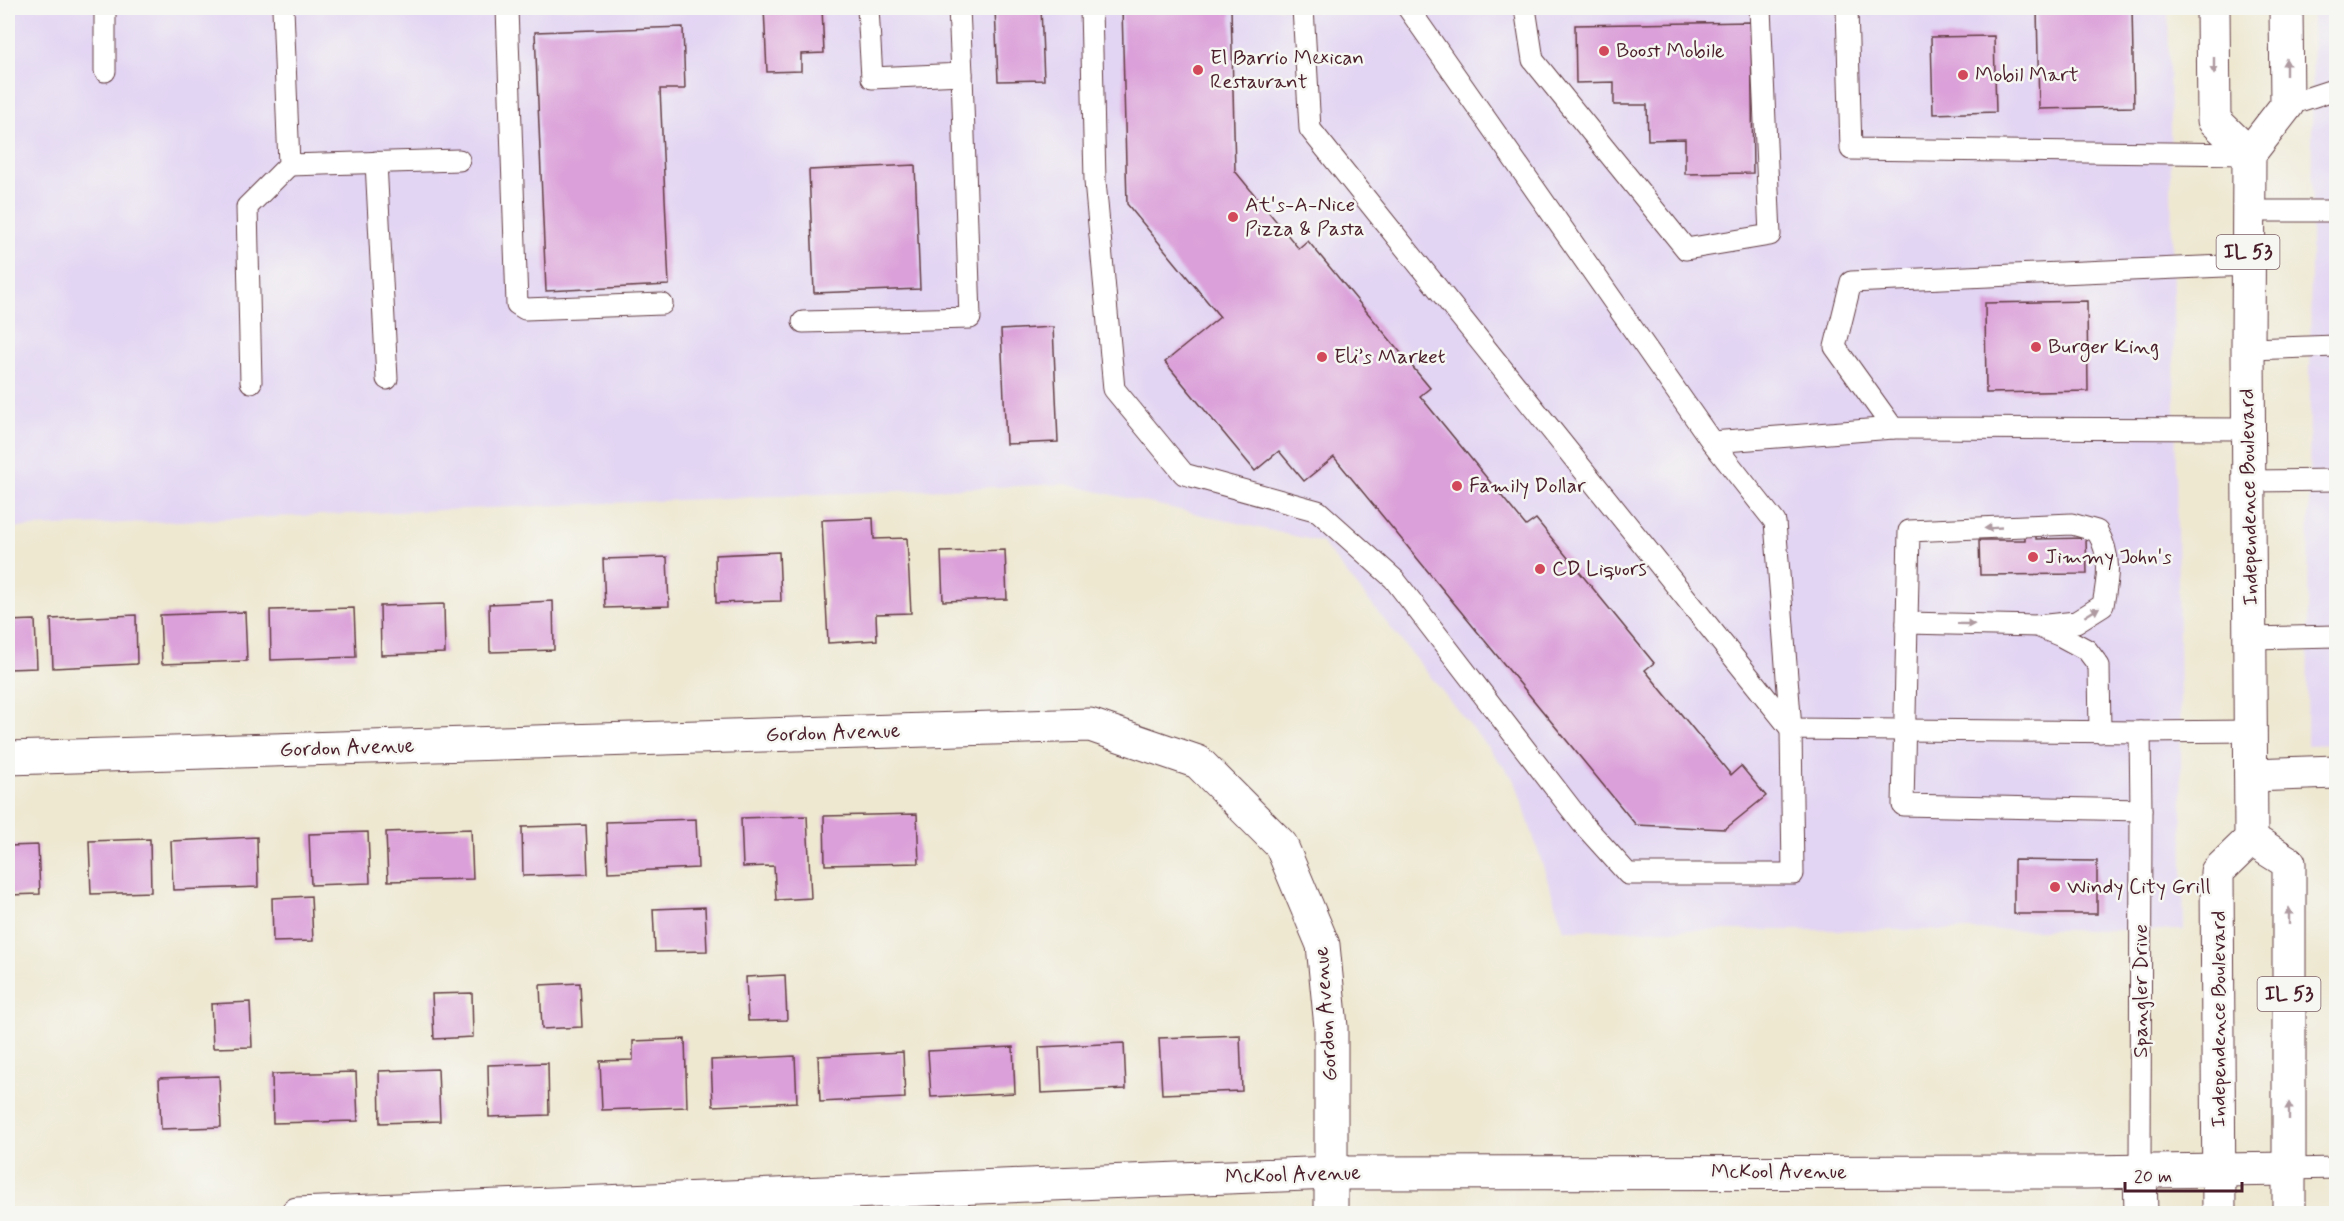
<svg xmlns="http://www.w3.org/2000/svg" width="2344" height="1221" font-family="Mynerve,sans-serif">
	<rect width="100%" height="100%" fill="#f6f6f2"/>
	<filter id="ink" filterUnits="userSpaceOnUse"><feTurbulence type="fractalNoise" baseFrequency=".0167" numOctaves="2"/><feDisplacementMap in="SourceGraphic" scale="12" xChannelSelector="R" yChannelSelector="G"/><feConvolveMatrix kernelMatrix="1 2 1 2 8 2 1 2 1" color-interpolation-filters="sRGB"/></filter>
	<filter id="wash" filterUnits="userSpaceOnUse"><feTurbulence type="fractalNoise" baseFrequency=".008" numOctaves="4" result="noise"/><feDisplacementMap in="SourceGraphic" scale="24" xChannelSelector="R" yChannelSelector="G"/><feGaussianBlur stdDeviation="1.35" result="paint"/><feColorMatrix in="noise" values="0 0 0 0 0 0 0 0 0 0 0 0 0 0 0 0 0 1.4 0 .05"/><feComposite in="paint" operator="in"/></filter>
	<g filter="url(#wash)">
		<rect width="100%" height="100%" fill="#eee8d1"/>
		<g fill="#e2d4f3">
			<path d="M8 8H2168L2184 930H1564L1515 781 1321 542 1065 484 8 528Z"/>
			<path d="M2313 8H2336V744L2307 745Z"/>
		</g>
		<g id="blocks">
			<g fill="#dba0d9">
				<path d="M764 8H822L824 53 801 54V71L767 72Z"/>
				<path d="M995 8H1041L1044 80 998 81Z"/>
				<path d="M1122 8H1231L1235 171 1299 249 1308 241 1430 388 1420 396 1526 526 1536 519 1654 663 1645 670 1731 775 1741 766 1766 796 1725 829 1636 825 1334 457 1304 481 1279 451 1255 471 1165 362 1220 317 1127 204Z"/>
				<path d="M2037 8H2132L2134 107 2039 109Z"/>
				<path d="M1751 22 1753 173 1685 174V139L1648 140 1647 105H1614V82L1576 83 1575 25Z"/>
				<path d="M683 27 685 89H660L669 285 546 291 535 32Z"/>
				<path d="M1994 36 1996 112 1933 114 1931 37Z"/>
				<path d="M915 165 920 289 814 293 809 170Z"/>
				<path d="M2087 301 2088 391 1986 393 1985 303Z"/>
				<path d="M1053 327 1058 442 1006 444 1001 330Z"/>
				<path d="M873 518 874 539 907 538 911 613 876 614 877 640 828 643 822 520Z"/>
				<path d="M2025 535H2036V539L2086 538 2087 574 1980 575 1979 540H2025Z"/>
				<path d="M1005 550 1007 599 943 601 941 552Z"/>
				<path d="M779 552 781 601 716 603 715 555Z"/>
				<path d="M667 557 669 606 605 608 603 559Z"/>
				<path d="M553 601 554 650 490 652 489 604Z"/>
				<path d="M444 604 445 653 381 655 380 606Z"/>
				<path d="M354 608 356 657 271 660 270 610Z"/>
				<path d="M245 612 247 661 162 664 160 615Z"/>
				<path d="M136 615 137 664 53 668 51 619Z"/>
				<path d="M35 620 37 668 8 669V621Z"/>
				<path d="M917 814 919 863 825 865 824 816Z"/>
				<path d="M807 816 811 898 776 900 774 866 743 867 741 818Z"/>
				<path d="M696 819 698 868 608 872 606 822Z"/>
				<path d="M586 825 588 874 523 876 522 827Z"/>
				<path d="M471 829 473 879 388 881 386 832Z"/>
				<path d="M368 832 370 883 311 885 309 834Z"/>
				<path d="M257 837 258 887 173 890 171 841Z"/>
				<path d="M150 839 151 892 91 894 89 841Z"/>
				<path d="M38 845 40 894 8 895V846Z"/>
				<path d="M2014 860 2097 861V914H2014Z"/>
				<path d="M311 896 313 941 273 942 272 898Z"/>
				<path d="M705 907 707 951 655 952 653 909Z"/>
				<path d="M785 975 787 1020 748 1021 746 977Z"/>
				<path d="M580 983 582 1027 542 1029 540 985Z"/>
				<path d="M472 993 473 1037 434 1039 432 994Z"/>
				<path d="M250 1002 252 1047 213 1048 211 1004Z"/>
				<path d="M1240 1035 1242 1091 1162 1094 1159 1038Z"/>
				<path d="M685 1039 687 1107 602 1110 600 1061 633 1060V1041Z"/>
				<path d="M1124 1043 1126 1089 1041 1093 1039 1047Z"/>
				<path d="M1013 1047 1015 1093 931 1097 928 1051Z"/>
				<path d="M903 1052 905 1098 820 1102 818 1056Z"/>
				<path d="M795 1056 797 1102 713 1106 711 1060Z"/>
				<path d="M548 1063 549 1115 489 1117 488 1065Z"/>
				<path d="M438 1069 440 1121 380 1123 379 1071Z"/>
				<path d="M356 1072 358 1121 273 1123 272 1074Z"/>
				<path d="M219 1076 221 1127 161 1129 159 1078Z"/>
			</g>
		</g>
	</g>
	<g filter="url(#ink)">
		<use href="#blocks" fill-opacity="0" stroke="#633d44" stroke-width="1.5"/>
		<g fill="none" stroke-linecap="round" stroke-linejoin="round">
			<g stroke="#633d44" stroke-width="23">
				<g id="lane">
					<path d="M105 8V71"/>
					<path d="M507 8 517 304 525 309 662 304"/>
					<path d="M868 8 872 78 962 74 959 8"/>
					<path d="M1091 8 1095 181 1114 389 1184 474 1318 511 1394 579 1582 823 1628 874H1793L1791 729 2140 732 2251 731"/>
					<path d="M1303 8 1310 129 1791 729"/>
					<path d="M1408 8 1712 442 1775 522 1791 729"/>
					<path d="M1525 8 1533 60 1686 249 1770 235 1760 8"/>
					<path d="M1847 8 1851 149 2249 154"/>
					<path d="M2287 105 2336 89"/>
					<path d="M376 162 387 379"/>
					<path d="M289 165 459 160"/>
					<path d="M2248 211H2336"/>
					<path d="M2248 265 1851 282 1835 347 1893 428 2249 429"/>
					<path d="M803 322 970 318 962 74"/>
					<path d="M2248 349 2336 346"/>
					<path d="M251 382 247 207 289 165 283 8"/>
					<path d="M1712 442 1893 428"/>
					<path d="M2250 481 2336 480"/>
					<path d="M1907 623 2037 626 2061 636 2087 650 2099 666 2100 732"/>
					<path d="M2037 626 2076 622 2103 605C2108 578 2112 556 2097 531L2072 524 1909 531 1903 805 2141 810 2140 732"/>
					<path d="M2251 638 2336 636"/>
					<path d="M2289 1169 2336 1168"/>
					<path d="M2140 1171 2141 810"/>
				</g>
			</g>
			<g stroke="#633d44" stroke-width="35">
				<g id="street">
					<path d="M8 758 1090 725 1198 762 1281 845 1323 945 1331 1027V1214"/>
					<path d="M2251 775 2336 772"/>
					<path d="M2140 1171 2141 1214"/>
					<path d="M297 1214 1331 1173 2086 1172 2289 1169"/>
				</g>
			</g>
			<g stroke="#633d44" stroke-width="35">
				<g id="primary">
					<path d="M2213 8 2214 120 2249 154"/>
					<path d="M2251 839 2289 863V1214"/>
					<path d="M2219 1214 2217 872 2251 839 2248 349 2249 154 2287 105 2286 8"/>
				</g>
			</g>
			<use href="#lane" stroke="#fff" stroke-width="21"/>
			<use href="#street" stroke="#fff" stroke-width="33"/>
			<use href="#primary" stroke="#fff" stroke-width="33"/>
		</g>
		<defs><path id="oneway-solid" d="M-6-.8H1V-3.2L6.5 0L1 3.2V.8H-6Z" transform="scale(1.5)"/></defs>
		<g fill="#ae9aa0">
			<use href="#oneway-solid" transform="translate(2214 66) rotate(90)"/>
			<use href="#oneway-solid" transform="translate(2286 67) rotate(-90)"/>
			<use href="#oneway-solid" transform="translate(1993 528) rotate(177)"/>
			<use href="#oneway-solid" transform="translate(2092 612) rotate(-32)"/>
			<use href="#oneway-solid" transform="translate(1966 624) rotate(1)"/>
			<use href="#oneway-solid" transform="translate(2289 916) rotate(-90)"/>
			<use href="#oneway-solid" transform="translate(2289 1111) rotate(-90)"/>
		</g>
	</g>
	<g fill="#d1495b" stroke="#f6f6f2" stroke-width="2">
		<circle cx="1604" cy="51" r="6"/>
		<circle cx="1198" cy="70" r="6"/>
		<circle cx="1963" cy="75" r="6"/>
		<circle cx="1233" cy="217" r="6"/>
		<circle cx="2036" cy="347" r="6"/>
		<circle cx="1322" cy="357" r="6"/>
		<circle cx="1457" cy="486" r="6"/>
		<circle cx="2033" cy="557" r="6"/>
		<circle cx="1540" cy="569" r="6"/>
		<circle cx="2055" cy="887" r="6"/>
	</g>
	<g text-anchor="middle" dominant-baseline="central" stroke-width="5" stroke-linejoin="round" paint-order="stroke">
		<g fill="#f6f6f2" stroke="#7e6067" stroke-width="1.5">
			<rect x="2216.5" y="235" width="63" height="34" rx="4.5"/>
			<rect x="2257.5" y="977" width="63" height="34" rx="4.5"/>
		</g>
		<g font-size="20" font-weight="bold" fill="#4a1f2b">
			<text x="2248" y="252">IL 53</text>
			<text x="2289" y="994">IL 53</text>
		</g>
		<g font-size="21" fill="#4a1f2b" stroke="#f6f6f2" text-anchor="start">
			<text x="1616" y="51">Boost Mobile</text>
			<text x="1210" y="58">El Barrio Mexican<tspan x="1210" dy="24">Restaurant</tspan></text>
			<text x="1975" y="75">Mobil Mart</text>
			<text x="1245" y="205">At's-A-Nice<tspan x="1245" dy="24">Pizza &amp; Pasta</tspan></text>
			<text x="2048" y="347">Burger King</text>
			<text x="1334" y="357">Eli’s Market</text>
			<text x="1469" y="486">Family Dollar</text>
			<text x="2045" y="557">Jimmy John's</text>
			<text x="1552" y="569">CD Liquors</text>
			<text x="2067" y="887">Windy City Grill</text>
		</g>
		<g font-size="21" fill="#4a1f2b" stroke="#f6f6f2">
			<text transform="translate(2249 497) rotate(-91)">Independence Boulevard</text>
			<text transform="translate(833 733) rotate(-2)">Gordon Avenue</text>
			<text transform="translate(347 748) rotate(-2)">Gordon Avenue</text>
			<text transform="translate(2141 991) rotate(-90)">Spangler Drive</text>
			<text transform="translate(1326 1014) rotate(-94)">Gordon Avenue</text>
			<text transform="translate(2219 1019) rotate(-90)">Independence Boulevard</text>
			<text x="1779" y="1172">McKool Avenue</text>
			<text transform="translate(1293 1175) rotate(-2)">McKool Avenue</text>
		</g>
	</g>
	<rect width="2344" height="1221" fill="none" stroke="#f6f6f2" stroke-width="30"/>
	<path d="M2125 1182v9h117v-9" fill="none" stroke="#4a1f2b" stroke-width="3"/>
	<text x="2134" y="1182" font-size="18" fill="#4a1f2b" stroke="#f6f6f2" stroke-width="4.5" paint-order="stroke">20 m</text>
</svg>
